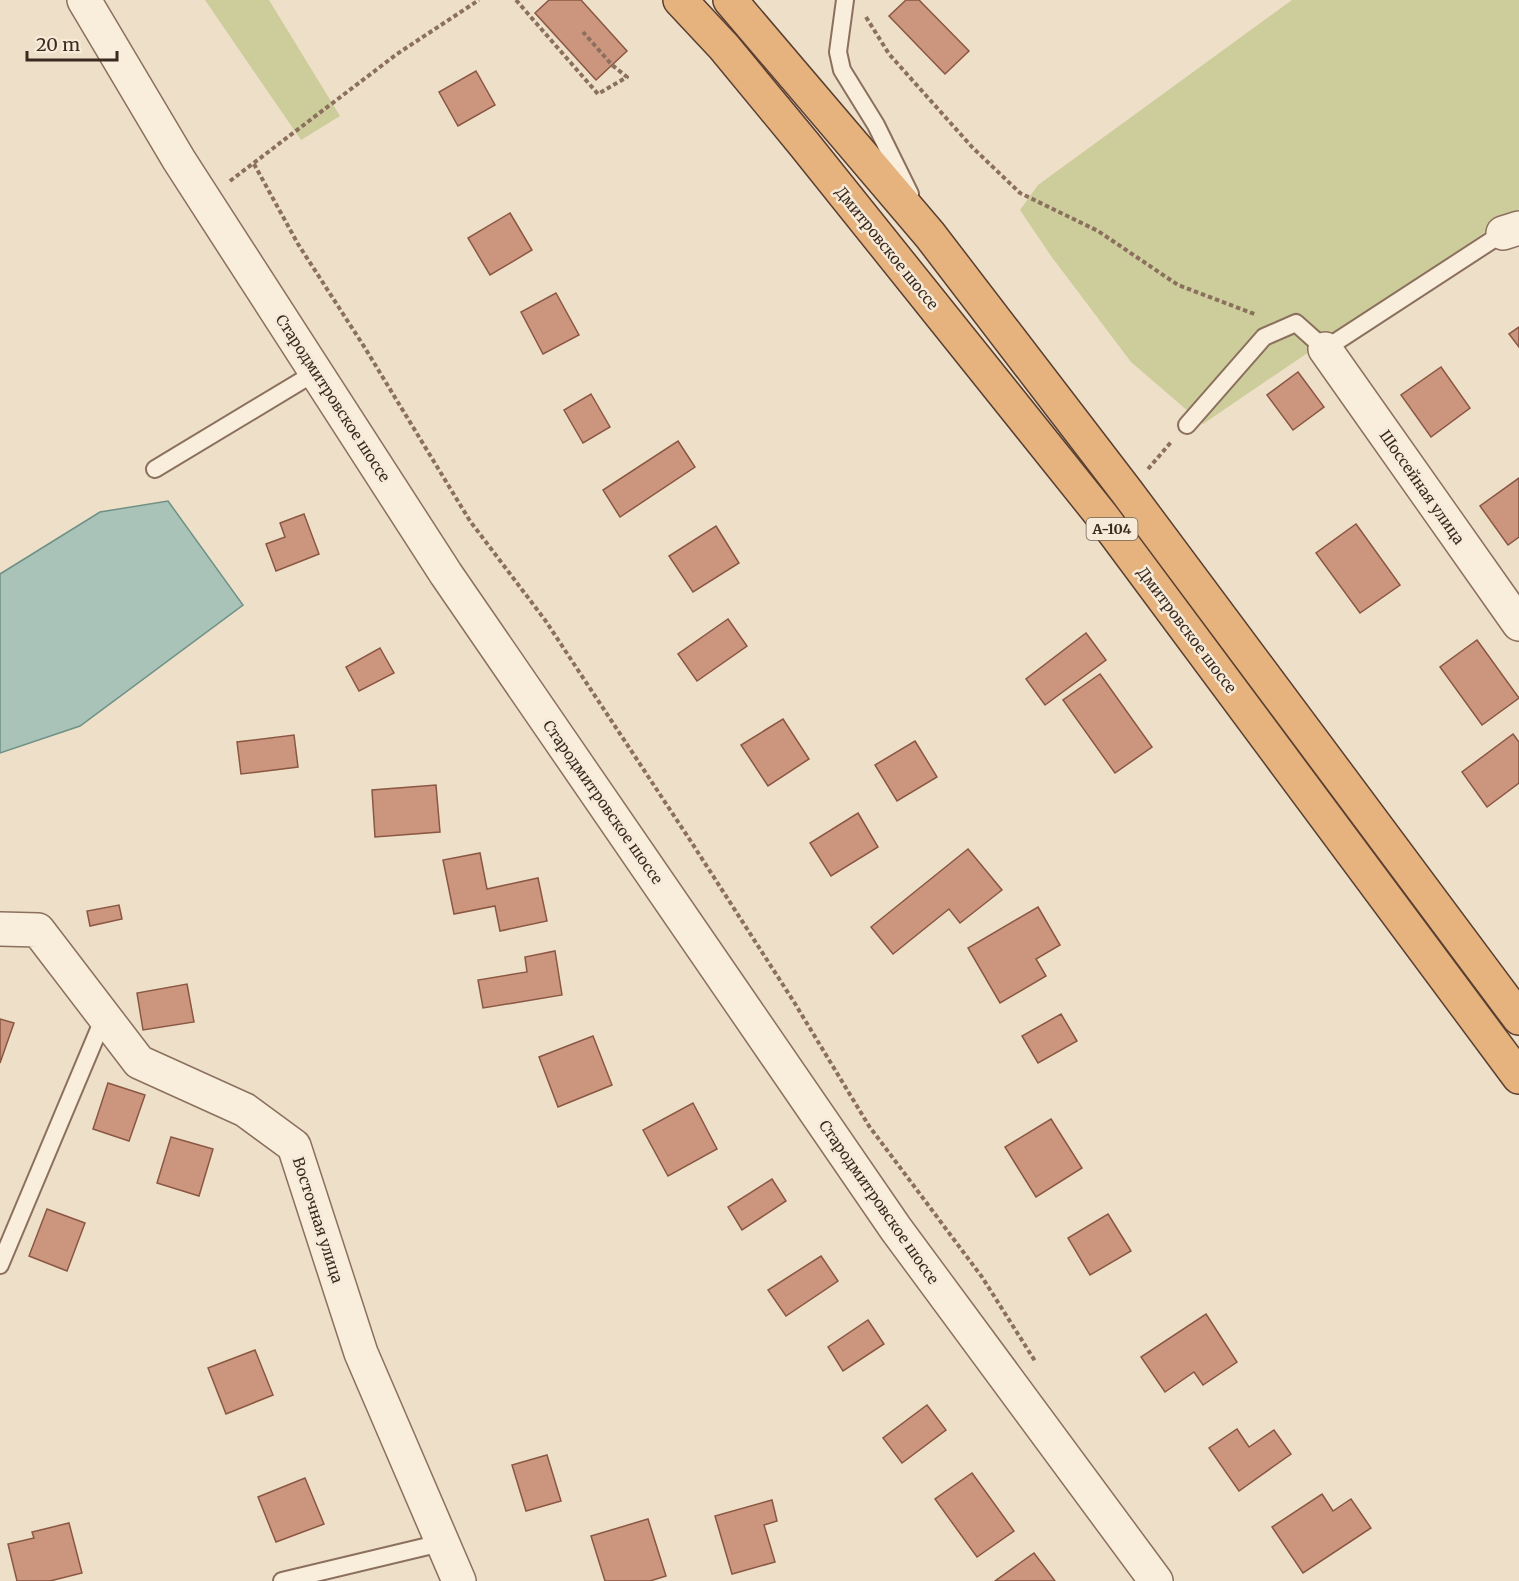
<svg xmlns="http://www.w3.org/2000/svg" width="1519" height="1581" font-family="Merriweather,serif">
	<rect width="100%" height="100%" fill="#eedfc8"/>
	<g fill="#cccd9b">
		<path d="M205 0H269L340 116 301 140Z"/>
		<path d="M1292 0H1519V209L1203 424 1131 362 1051 256 1020 210 1038 185Z"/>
	</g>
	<path fill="#a9c3b8" stroke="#6f9185" stroke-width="1.5" d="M168 501 243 605 80 726 0 753V574L100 512Z"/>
	<g fill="#cc967e" stroke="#8a5743" stroke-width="1.5">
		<path d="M549 0H581L627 51 596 80 535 13Z"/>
		<path d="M906 0H919L969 51 945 74 889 16Z"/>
		<path d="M476 71 495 105 458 126 439 92Z"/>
		<path d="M510 213 532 250 490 275 468 238Z"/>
		<path d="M556 293 579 335 543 354 521 312Z"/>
		<path d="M1519 327V347L1509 334Z"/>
		<path d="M1441 367 1470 408 1431 437 1401 395Z"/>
		<path d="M1298 372 1324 407 1293 430 1267 395Z"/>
		<path d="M591 394 610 427 583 443 564 410Z"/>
		<path d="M678 441 695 467 620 517 603 490Z"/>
		<path d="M1519 478V537L1508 545 1480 506Z"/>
		<path d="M304 514 319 554 276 571 266 544 285 537 280 523Z"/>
		<path d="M1356 524 1400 585 1360 613 1316 553Z"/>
		<path d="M716 526 739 563 693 592 669 556Z"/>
		<path d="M728 619 747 646 697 681 678 654Z"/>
		<path d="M1086 633 1106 660 1045 705 1026 679Z"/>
		<path d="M1477 640 1519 698 1482 725 1440 667Z"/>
		<path d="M380 648 394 673 359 691 346 667Z"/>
		<path d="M1100 674 1152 747 1115 773 1063 700Z"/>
		<path d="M783 719 809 759 768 786 741 745Z"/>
		<path d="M1513 734 1519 742V783L1487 807 1462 772Z"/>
		<path d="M294 735 298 767 241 774 237 742Z"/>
		<path d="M915 741 937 777 897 801 875 765Z"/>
		<path d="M436 785 440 832 375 837 372 790Z"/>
		<path d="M858 813 878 847 831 876 810 843Z"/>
		<path d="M968 849 1002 890 960 923 949 909 893 954 871 927Z"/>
		<path d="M480 853 487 889 538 878 547 921 500 931 495 906 454 914 443 860Z"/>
		<path d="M119 905 122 919 90 926 87 911Z"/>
		<path d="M1038 907 1060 945 1036 959 1046 976 1000 1003 968 948Z"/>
		<path d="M555 951 562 995 483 1008 478 980 527 972 525 957Z"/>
		<path d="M187 984 194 1022 143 1030 137 993Z"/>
		<path d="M1061 1014 1077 1041 1038 1063 1022 1036Z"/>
		<path d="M0 1019 14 1023 0 1063Z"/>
		<path d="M593 1036 612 1085 558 1107 539 1057Z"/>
		<path d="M108 1083 145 1095 129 1141 93 1129Z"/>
		<path d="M693 1103 717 1149 668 1176 643 1130Z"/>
		<path d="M1051 1119 1082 1168 1036 1197 1005 1147Z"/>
		<path d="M171 1137 213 1149 199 1196 157 1183Z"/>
		<path d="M772 1179 786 1201 742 1230 728 1207Z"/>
		<path d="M47 1209 85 1223 67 1271 29 1256Z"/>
		<path d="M1108 1214 1131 1251 1090 1275 1068 1238Z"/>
		<path d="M821 1256 838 1281 786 1316 768 1290Z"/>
		<path d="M1206 1314 1237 1362 1203 1385 1194 1372 1165 1392 1141 1357Z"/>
		<path d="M868 1320 884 1344 843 1371 828 1347Z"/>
		<path d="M255 1350 273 1395 226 1414 208 1368Z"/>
		<path d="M927 1405 946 1430 902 1463 883 1438Z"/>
		<path d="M1237 1429 1249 1447 1274 1430 1291 1454 1239 1491 1209 1448Z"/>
		<path d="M547 1455 561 1501 526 1511 512 1465Z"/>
		<path d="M972 1473 1014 1531 977 1557 935 1499Z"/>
		<path d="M305 1478 324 1524 276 1542 258 1497Z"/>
		<path d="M1322 1494 1333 1511 1351 1499 1371 1528 1303 1573 1272 1527Z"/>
		<path d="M772 1500 777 1521 764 1525 775 1562 732 1574 715 1516Z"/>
		<path d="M648 1519 666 1576 650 1581H605L591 1536Z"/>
		<path d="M69 1523 82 1573 50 1581H17L8 1544 34 1538 32 1532Z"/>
		<path d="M1034 1553 1055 1581H995Z"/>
	</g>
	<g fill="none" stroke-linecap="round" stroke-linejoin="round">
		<g stroke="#8b705d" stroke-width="20">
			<g id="service">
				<path d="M845 0 838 52 842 70 876 125 910 194"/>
				<path d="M1187 425 1264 337 1296 323 1325 349 1503 233"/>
				<path d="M155 469 316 372"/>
				<path d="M0 1265 105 1015"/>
				<path d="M282 1581 441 1543"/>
			</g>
		</g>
		<g stroke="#8b705d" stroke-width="36">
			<g id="minor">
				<path d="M1503 233 1519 228"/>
				<path d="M1325 349 1519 624"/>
				<path d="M0 929 38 930 139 1062 245 1110 294 1146 361 1353 459 1581"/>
			</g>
		</g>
		<g stroke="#8b705d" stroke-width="36">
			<path id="tertiary" d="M84 0 179 160 446 574 896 1229 1156 1581"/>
		</g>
		<g stroke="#593f31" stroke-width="36">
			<g id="trunk">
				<path d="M680 0 724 47 804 144 1102 516 1519 1077"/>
				<path d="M730 0 930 235 1127 492 1519 1018"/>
			</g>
		</g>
		<g stroke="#8b705d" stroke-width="4" stroke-dasharray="4.5 3" stroke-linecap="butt">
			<path d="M516 0 598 94 627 77 612 65 583 32"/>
			<path d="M866 17 889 54 972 147 1020 193 1098 231 1178 285 1257 315"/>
			<path d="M254 164 298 244 365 348 470 521 545 620 690 840 794 1002 869 1126 982 1277 1035 1361"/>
			<path d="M230 181 397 54 479 0"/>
			<path d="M1148 469 1172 441"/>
		</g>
		<use href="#service" stroke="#f9eddb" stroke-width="16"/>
		<use href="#minor" stroke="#f9eddb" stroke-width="33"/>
		<use href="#tertiary" stroke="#f9eddb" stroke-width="33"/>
		<use href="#trunk" stroke="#e6b27e" stroke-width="33"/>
	</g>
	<g text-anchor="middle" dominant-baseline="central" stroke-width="5" stroke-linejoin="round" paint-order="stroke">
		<rect fill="#f6ead8" stroke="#736457" stroke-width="1.5" x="1086.5" y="518" width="51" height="22" rx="4.5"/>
		<g font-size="14" font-weight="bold" fill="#3b2a20">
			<text x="1112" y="529">А-104</text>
		</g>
		<g font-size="15" fill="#3b2a20" stroke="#f6ead8">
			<text transform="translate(887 248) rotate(51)">Дмитровское шоссе</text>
			<text transform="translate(333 398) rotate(57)">Стародмитровское шоссе</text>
			<text transform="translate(1422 487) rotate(55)">Шоссейная улица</text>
			<text transform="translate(1187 630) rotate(53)">Дмитровское шоссе</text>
			<text transform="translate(603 802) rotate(55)">Стародмитровское шоссе</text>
			<text transform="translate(879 1202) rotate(55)">Стародмитровское шоссе</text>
			<text transform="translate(318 1220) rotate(72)">Восточная улица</text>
		</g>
	</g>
	<path d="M27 51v9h90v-9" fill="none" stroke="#3b2a20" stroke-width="3"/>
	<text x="36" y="51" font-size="18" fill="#3b2a20" stroke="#f6ead8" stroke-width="4.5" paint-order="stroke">20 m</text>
</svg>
